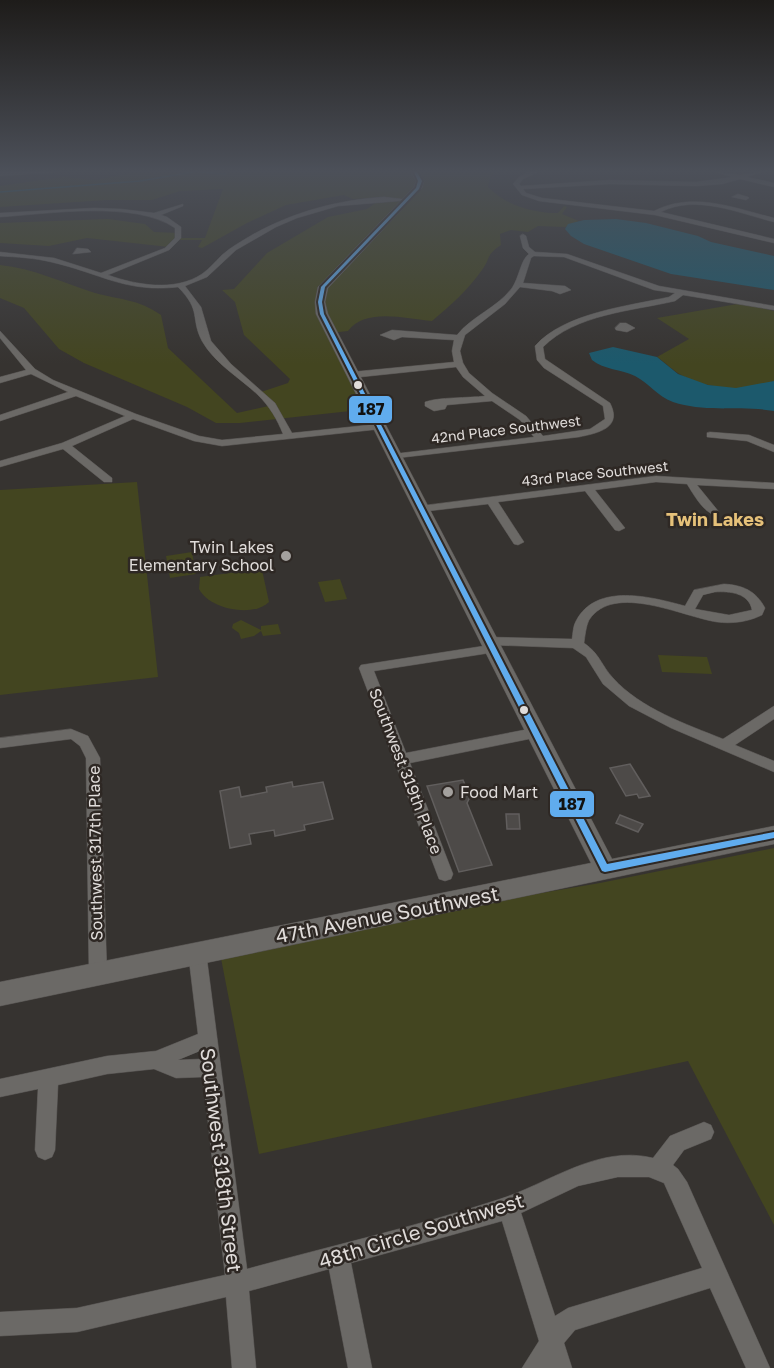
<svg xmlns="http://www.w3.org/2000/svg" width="774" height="1368" font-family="'Golos Text',sans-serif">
	<rect width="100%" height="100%" fill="#363330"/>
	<g fill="#434520">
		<path d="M137 172H495L490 177 488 187C505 205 533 213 558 213L564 206 567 207 562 214 579 221 565 227 538 226 528 232 511 230 500 234 501 245C485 256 491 258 482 270 468 290 450 306 432 321 406 319 366 307 348 331L330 333 369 409 240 423H216L187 407 84 363 59 349 24 308 0 298V265C33 268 63 283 95 293 121 300 138 299 161 315L168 348 237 413 273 405 261 392 288 383 290 379 244 335 235 302 222 290 234 289 267 253 328 217 367 209 384 197 353 199 344 195 286 205 247 223 202 248 198 247 202 240H177L169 247 87 238 49 246 0 243V223L108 219 145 224 154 232 179 233 178 238H205L223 189 180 191 152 200H107L0 207V186L63 177 95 180Z"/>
		<path d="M743 303 774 311V381C748 393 708 389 683 376 673 371 666 363 657 357L689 339 657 318Z"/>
		<path d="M137 482 158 677 0 695V490Z"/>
		<path d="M192 552 196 574 170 578 166 556Z"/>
		<path d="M259 569 262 570 269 602C253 618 209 609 199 589L200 577Z"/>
		<path d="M340 579 347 599 325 602 318 582Z"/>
		<path d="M241 620 261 630V626L278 624 281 634 263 636 261 631 254 636 241 639 239 633 232 628 233 624Z"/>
		<path d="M658 655 707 657 712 674 662 672Z"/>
		<path d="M774 848V1225L688 1061 259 1154 219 948 600 883Z"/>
	</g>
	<g fill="#1c596c">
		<path d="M616 219 646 223 698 236 711 242 774 256V290L671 274 584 244 571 236 565 229 568 224 584 220Z"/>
		<path d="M613 347 657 357 678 374 708 385 736 388 774 381V411C741 405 706 413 673 402 657 396 649 383 635 376 621 369 604 370 592 360L589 353Z"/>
	</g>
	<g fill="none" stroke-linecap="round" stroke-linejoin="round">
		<g stroke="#1c596c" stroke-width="1.5">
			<path d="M199 172 226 174"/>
			<path d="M0 192 140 181 193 172"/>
		</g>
	</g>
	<g fill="#4d4a48" stroke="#615e5d" stroke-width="1.5">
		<path d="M630 764 650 796 639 798 637 794 626 796 610 768Z"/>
		<path d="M463 780 470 797 467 803 492 865 459 872 427 786Z"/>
		<path d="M292 782 293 787 323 782 333 819 304 825 305 830 275 836 274 830 249 834 251 844 230 848 220 791 239 787 241 797 267 792 266 787Z"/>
		<path d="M506 814H519L520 829H507Z"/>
		<path d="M620 815 643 824 638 832 616 823Z"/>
	</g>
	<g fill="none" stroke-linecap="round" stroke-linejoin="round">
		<g stroke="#54514f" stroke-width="1">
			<g id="minor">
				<path d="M0 172H57L0 176Z"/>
				<path d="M529 172H538L523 179 519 184 521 186 610 180 696 182 733 177 715 172 740 175 761 172 747 177 774 183V187L740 179 722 184 696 186 610 184 523 189 526 193 542 198 654 211C693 191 734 208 774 218V222C738 213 696 194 661 212L774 239V243L655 215 539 201 522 195 513 184 519 177Z"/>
				<path d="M738 194 748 197 749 198 746 200 732 197Z"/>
				<path d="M384 197 410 200 338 206 297 218 276 227 236 250 207 277 185 286 201 307 211 341 231 364 275 403 292 433 378 424 381 425V429L222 446 194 441 133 419 72 446 112 478V482H104L63 449 0 467V461L62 443 125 416 76 396 0 421V415L68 392 31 374 0 383V377L26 370 0 338V331L35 369 53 380 136 414 199 436 222 440 283 434C277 419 270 407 258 395 239 377 215 364 202 341 190 318 202 311 178 287 125 293 100 273 51 262 35 258 17 257 0 256V252L54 258 101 273 165 248 175 238V228C134 200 48 214 0 217V213L94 208 121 209 154 213 183 204V206L161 215 167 217 181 227V238L169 250 108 275C136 285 175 292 202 274 209 269 215 262 222 255 231 247 242 241 252 235 293 212 337 200 384 197Z"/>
				<path d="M523 234 526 236 529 247 535 252 567 254 659 286 774 306V310L683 295 675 301C632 311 576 314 543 347L545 359 610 403C623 428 598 433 579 437L389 459 388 457 393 454 534 437 520 420 492 401 447 405 445 409 434 411 425 406V402C438 397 469 398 485 396L463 377 456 367 351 378 347 375 351 372 454 362 452 351 454 340 402 337 394 340 380 335 392 330 457 335C472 316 497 308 512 288 519 278 521 259 529 254L523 248 520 236ZM534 256 564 257 654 290 675 293 669 297C628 306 564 313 535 346L537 360 544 368 603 406 605 419 590 429 543 436 526 416 492 393 469 373 463 363 460 351 465 335 505 304 520 287 552 291 560 294 571 290 565 286 523 283 531 258Z"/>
				<path d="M77 248 88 249 91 252 73 254Z"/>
				<path d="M620 323H626L635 328 627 332 616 330 615 328Z"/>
				<path d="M710 432 749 435 774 445V452L747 441 707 437V433Z"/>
				<path d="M656 476 774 483V489L697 485 719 512 714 515C702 510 694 495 687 484L656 482 595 490 625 528 619 531 615 530 585 491 498 502 524 542 518 545 514 544 488 504 420 512 415 509 420 506Z"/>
				<path d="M724 584C743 585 756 591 765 608L762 615C748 622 732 624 717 622 683 617 614 582 589 620 586 626 585 636 584 643 600 654 601 665 613 678 641 709 686 724 723 739L774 706V719L735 745 774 761V772L671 728 629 706 603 684 586 657 573 648 492 645 497 649 496 652 374 671 406 753 534 728 541 733 534 738 410 763 453 874 451 879 445 881 439 879 359 668 361 665 490 645 482 644 481 641 487 637 572 639C573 633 573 626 576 621 596 582 652 597 685 606L694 590ZM715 592C730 591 749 593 752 610L729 615 695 609 703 595Z"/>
				<path d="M71 729 88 736 100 758 107 974 104 980 98 982 92 980 89 974 86 758 80 746 71 739 0 748V738Z"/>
				<path d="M197 944 203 947 206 952 247 1269C330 1246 415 1227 497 1200 547 1185 597 1144 653 1158L670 1136 704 1122 711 1125 714 1132 711 1139 684 1150 673 1165 678 1169 687 1182 770 1368H746L710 1288 575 1330 564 1343 572 1368H522L539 1341 502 1221 351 1263 372 1368H348L329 1269 249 1291 256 1368H232L226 1297 77 1332 0 1336V1312L77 1308 225 1275 203 1077 176 1078 154 1069 107 1074 58 1085 55 1150 52 1157 45 1160 38 1157 35 1150 38 1089 0 1097V1079L107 1056 156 1051 198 1034 188 952 191 947ZM200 1051 201 1059 178 1060ZM618 1177H649L664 1183 702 1268 568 1308 555 1316 521 1213 578 1186Z"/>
			</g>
		</g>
		<g stroke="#54514f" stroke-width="1">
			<path id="secondary" d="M411 172H419L424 181 422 188 328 288 325 302 328 314 612 859 774 826V844L0 1006V982L591 863 316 314 315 302 318 287 414 187 416 181Z"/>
		</g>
		<use href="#minor" fill="#6b6966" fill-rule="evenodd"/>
		<use href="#secondary" fill="#6b6966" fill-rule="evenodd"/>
		<g stroke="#2e2824" stroke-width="4">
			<path id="bus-1" d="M414 172H417L422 181 419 189 325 287 322 302 324 314 607 864 774 832V838L605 872 602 871 320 314 318 302 321 287 416 188 418 181Z"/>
		</g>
		<use href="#bus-1" fill="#60acee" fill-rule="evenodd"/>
	</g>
	<linearGradient id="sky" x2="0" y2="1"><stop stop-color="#1e1c1a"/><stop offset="0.47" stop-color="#4c5059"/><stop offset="1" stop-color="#4c5059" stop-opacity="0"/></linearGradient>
	<rect width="774" height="364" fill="url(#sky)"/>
	<g fill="#e0dcda" stroke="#2e2824" stroke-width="2">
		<circle cx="358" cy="385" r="5"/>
		<circle cx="524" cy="710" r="5"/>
	</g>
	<g fill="#a4a19e" stroke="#2e2824" stroke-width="2">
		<circle cx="286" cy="556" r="6"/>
		<circle cx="448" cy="792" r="6"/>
	</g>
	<g text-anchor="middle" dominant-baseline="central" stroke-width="5" stroke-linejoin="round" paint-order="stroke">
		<g font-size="14" fill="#e0dcda" stroke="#2e2824">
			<text transform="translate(506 429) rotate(-7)">42nd Place Southwest</text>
			<text transform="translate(595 473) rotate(-6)">43rd Place Southwest</text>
		</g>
		<g font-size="16" fill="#e0dcda" stroke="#2e2824" text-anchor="end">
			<text x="274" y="547">Twin Lakes<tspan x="274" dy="18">Elementary School</tspan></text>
			<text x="460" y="792" text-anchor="start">Food Mart</text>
		</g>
		<g font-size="16" fill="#e0dcda" stroke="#2e2824">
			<text transform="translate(406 771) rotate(69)">Southwest 319th Place</text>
			<text transform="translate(95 853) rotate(-91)">Southwest 317th Place</text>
		</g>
		<g font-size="18" font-weight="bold" fill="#e6c179" stroke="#2e2824">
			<text x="715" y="519">Twin Lakes</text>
		</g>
		<g font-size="20" fill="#e0dcda" stroke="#2e2824">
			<text transform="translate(387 914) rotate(-11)">47th Avenue Southwest</text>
			<text transform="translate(222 1160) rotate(83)">Southwest 318th Street</text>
			<text transform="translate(421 1230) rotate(-17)">48th Circle Southwest</text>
		</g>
	</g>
	<g stroke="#2e2824" stroke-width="2">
		<rect x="348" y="395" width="45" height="29" rx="6" fill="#60acee"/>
		<rect x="549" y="790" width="46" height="28" rx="6" fill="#60acee"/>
	</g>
	<g font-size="16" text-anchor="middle" font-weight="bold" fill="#111">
		<text x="371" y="415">187</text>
		<text x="572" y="810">187</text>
	</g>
</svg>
